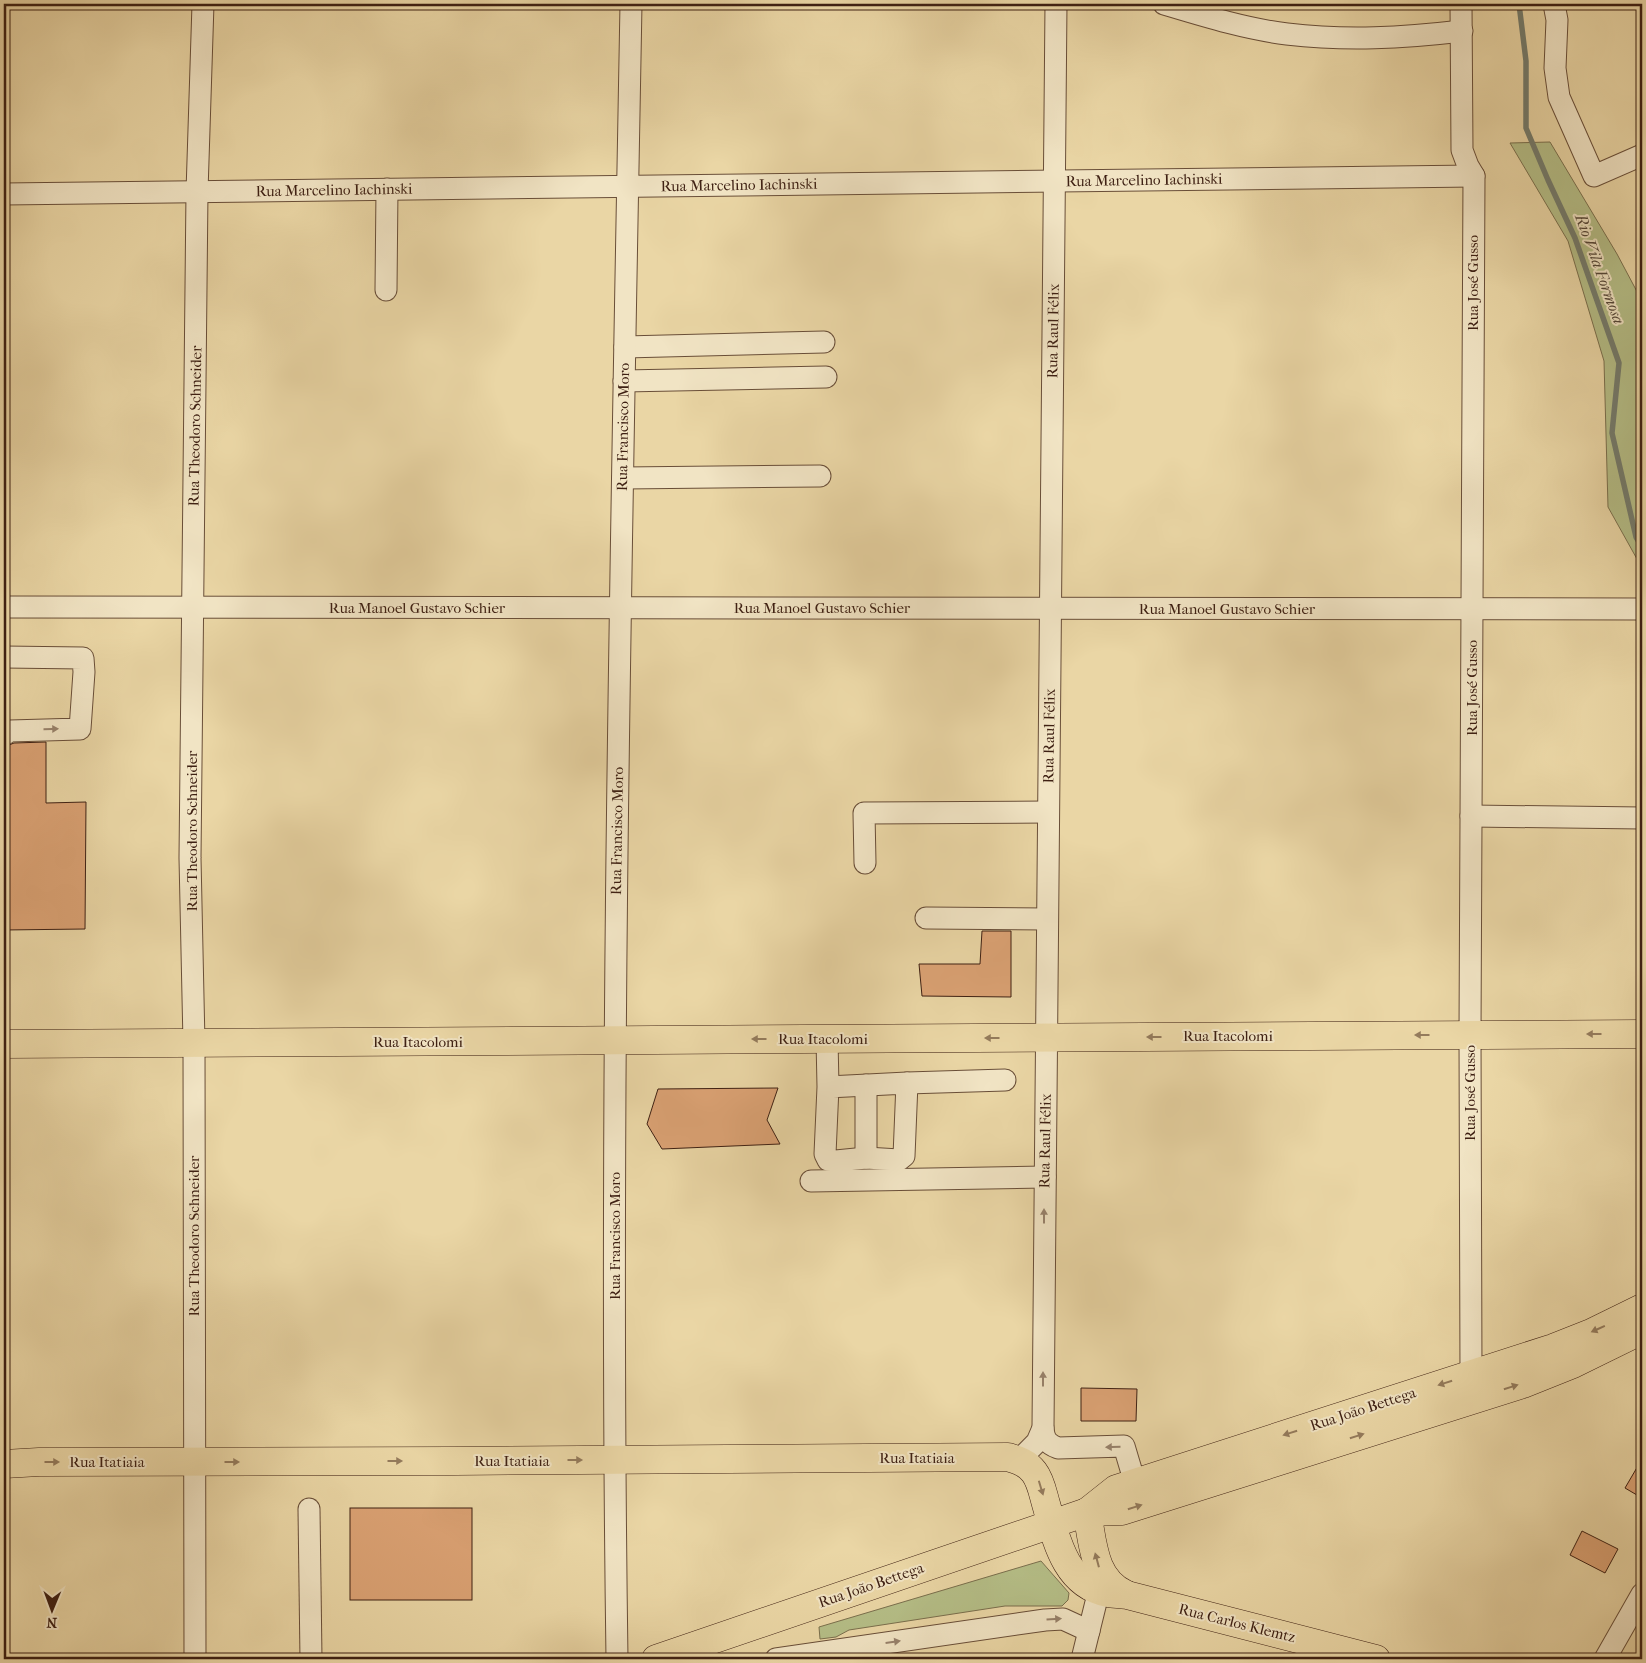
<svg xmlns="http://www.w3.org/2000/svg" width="1646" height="1663" font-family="'IM FELL French Canon',serif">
	<rect width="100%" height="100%" fill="#ead6a5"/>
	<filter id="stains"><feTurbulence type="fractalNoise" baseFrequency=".004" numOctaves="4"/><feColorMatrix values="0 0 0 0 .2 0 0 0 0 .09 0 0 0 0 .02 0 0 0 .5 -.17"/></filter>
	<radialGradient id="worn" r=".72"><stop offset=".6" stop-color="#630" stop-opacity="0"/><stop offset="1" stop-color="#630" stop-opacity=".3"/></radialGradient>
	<g fill="#b5be87" stroke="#7a6f4d">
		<path d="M1550 142 1617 254 1642 301V568L1608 507 1604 361 1568 241 1510 143Z"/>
		<path d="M1041 1561 1069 1593 1068 1600 1062 1606H1005L849 1630 836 1637 820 1639 819 1627Z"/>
	</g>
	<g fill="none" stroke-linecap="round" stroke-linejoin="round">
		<path stroke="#747c6d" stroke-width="5.5" d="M1519 4 1526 61V128L1548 180 1575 238 1619 363 1612 433 1636 537 1642 547"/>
	</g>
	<g fill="#dba274" stroke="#3e2013">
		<path d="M46 742V803L86 802 85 929 4 930V747L14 743Z"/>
		<path d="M982 931H1011V997L922 996 919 964H980Z"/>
		<path d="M778 1088 767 1120 780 1144 662 1149 647 1124 658 1089Z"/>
		<path d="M1081 1388 1137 1389 1136 1421H1081Z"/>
		<path d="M1642 1459V1498L1625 1488Z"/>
		<rect x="350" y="1508" width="122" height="92"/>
		<path d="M1582 1531 1618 1549 1605 1573 1570 1555Z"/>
	</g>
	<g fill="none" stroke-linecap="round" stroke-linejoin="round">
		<g stroke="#694e38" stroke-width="23">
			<g id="minor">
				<path d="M1164 4C1204 16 1246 29 1287 34 1347 41 1402 38 1462 31"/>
				<path d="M1461 4 1462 150 1468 166 1474 176 1470 1034 1471 1375"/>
				<path d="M1554 4 1557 20 1555 68 1559 97 1594 176 1642 155"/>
				<path d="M4 194 1474 176"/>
				<path d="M386 290 387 189"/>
				<path d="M625 347 824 342"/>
				<path d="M624 381 826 377"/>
				<path d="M623 478 820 476"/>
				<path d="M4 607 1640 609"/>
				<path d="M4 657 83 658 84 672 80 729 10 731 4 735"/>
				<path d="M1471 816 1642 818"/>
				<path d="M865 863 864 813 1048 812"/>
				<path d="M926 918 1047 919"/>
				<path d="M827 1039 828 1087 825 1154 828 1160 836 1161 866 1158 899 1160 904 1156 907 1083 828 1087"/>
				<path d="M907 1083 1005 1080"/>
				<path d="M866 1085V1158"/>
				<path d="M811 1181 1045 1177"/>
				<path d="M1043 1428C1044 1439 1047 1444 1058 1448L1124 1446 1135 1483"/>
				<path d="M1019 1460 1037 1442 1043 1428 1056 4"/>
				<path d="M309 1509 311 1659"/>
				<path d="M195 1659 194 1043 190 858 197 192 203 4"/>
				<path d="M617 1659C609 1107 621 556 631 4"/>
				<path d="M776 1659 1045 1620 1063 1619 1089 1631"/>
				<path d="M1082 1659 1099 1590"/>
				<path d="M1605 1659 1642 1594"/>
			</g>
		</g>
		<g stroke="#3e2013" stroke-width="29">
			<g id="major">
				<path d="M4 1044 1642 1034"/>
				<path d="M4 1464 39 1462 455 1461 1008 1457C1018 1460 1027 1463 1034 1472 1041 1481 1043 1494 1046 1504 1056 1539 1065 1585 1108 1593 1114 1594 1120 1594 1127 1595L1376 1659"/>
				<path d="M1087 1512 1116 1489 1553 1348 1591 1333 1642 1308"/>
				<path d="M1087 1512C1093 1543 1093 1579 1125 1594"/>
				<path d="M656 1659 1087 1512 1122 1511 1523 1384 1573 1364 1642 1330"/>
			</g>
		</g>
		<use href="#minor" stroke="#f1e4c4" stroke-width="21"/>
		<use href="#major" stroke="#ead6a5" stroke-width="28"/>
	</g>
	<defs><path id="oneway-solid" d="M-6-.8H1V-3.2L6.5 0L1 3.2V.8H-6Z" transform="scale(1.25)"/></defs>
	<g fill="#98826c">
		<use href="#oneway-solid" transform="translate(51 729) rotate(-1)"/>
		<use href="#oneway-solid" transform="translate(1044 1216) rotate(-90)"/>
		<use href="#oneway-solid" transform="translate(1043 1379) rotate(-90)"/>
		<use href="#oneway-solid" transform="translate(1113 1447) rotate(179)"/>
		<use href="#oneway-solid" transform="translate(1054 1619) rotate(-4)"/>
		<use href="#oneway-solid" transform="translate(893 1642) rotate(-8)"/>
	</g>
	<g fill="#947b5c">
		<use href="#oneway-solid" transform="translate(1594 1034) rotate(180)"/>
		<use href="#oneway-solid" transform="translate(1422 1035) rotate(180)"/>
		<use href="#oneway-solid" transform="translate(1154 1037) rotate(180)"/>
		<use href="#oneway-solid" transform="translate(992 1038) rotate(180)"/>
		<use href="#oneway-solid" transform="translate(759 1039) rotate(180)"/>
		<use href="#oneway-solid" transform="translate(1598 1329) rotate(156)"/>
		<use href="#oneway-solid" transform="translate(1445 1383) rotate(162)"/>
		<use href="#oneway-solid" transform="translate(1511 1387) rotate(-18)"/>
		<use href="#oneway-solid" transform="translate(1290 1433) rotate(162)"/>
		<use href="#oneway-solid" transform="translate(1357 1436) rotate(-18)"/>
		<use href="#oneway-solid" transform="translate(575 1460)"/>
		<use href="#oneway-solid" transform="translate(395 1461)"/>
		<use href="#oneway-solid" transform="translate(52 1462)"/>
		<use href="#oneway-solid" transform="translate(232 1462)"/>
		<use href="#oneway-solid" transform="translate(1041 1488) rotate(73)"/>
		<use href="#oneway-solid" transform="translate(1135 1507) rotate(-18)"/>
		<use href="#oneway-solid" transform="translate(1097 1560) rotate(-105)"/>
	</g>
	<g text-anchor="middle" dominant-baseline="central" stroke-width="4" stroke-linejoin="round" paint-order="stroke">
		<g font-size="15" fill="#3e2013" stroke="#f1e4c4">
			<text transform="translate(1144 180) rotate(-1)">Rua Marcelino Iachinski</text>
			<text transform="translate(739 185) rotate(-1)">Rua Marcelino Iachinski</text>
			<text transform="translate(334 190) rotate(-1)">Rua Marcelino Iachinski</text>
			<text transform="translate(1473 283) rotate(-90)">Rua José Gusso</text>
			<text transform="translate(1053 331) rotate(-89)">Rua Raul Félix</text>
			<text transform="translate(195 426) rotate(-89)">Rua Theodoro Schneider</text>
			<text transform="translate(623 427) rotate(-89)">Rua Francisco Moro</text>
			<text x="417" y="608">Rua Manoel Gustavo Schier</text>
			<text x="822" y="608">Rua Manoel Gustavo Schier</text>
			<text x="1227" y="609">Rua Manoel Gustavo Schier</text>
			<text transform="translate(1472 688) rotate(-90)">Rua José Gusso</text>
			<text transform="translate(1049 736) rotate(-89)">Rua Raul Félix</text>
			<text transform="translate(192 831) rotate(-90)">Rua Theodoro Schneider</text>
			<text transform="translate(617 831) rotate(-89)">Rua Francisco Moro</text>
			<text x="1228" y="1036">Rua Itacolomi</text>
			<text x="823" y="1039">Rua Itacolomi</text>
			<text x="418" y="1042">Rua Itacolomi</text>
			<text transform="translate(1470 1093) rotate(-90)">Rua José Gusso</text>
			<text transform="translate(1045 1141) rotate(-89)">Rua Raul Félix</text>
			<text transform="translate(194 1236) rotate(-90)">Rua Theodoro Schneider</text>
			<text transform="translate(615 1236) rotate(-90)">Rua Francisco Moro</text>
			<text transform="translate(1363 1409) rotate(-18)">Rua João Bettega</text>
			<text x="917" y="1458">Rua Itatiaia</text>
			<text x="512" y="1461">Rua Itatiaia</text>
			<text x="107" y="1462">Rua Itatiaia</text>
			<text transform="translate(871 1585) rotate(-19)">Rua João Bettega</text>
			<text transform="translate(1237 1623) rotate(14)">Rua Carlos Klemtz</text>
		</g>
		<g font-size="16" font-style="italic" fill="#544638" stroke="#f1e4c4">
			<text transform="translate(1600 269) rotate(70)">Rio Vila Formosa</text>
		</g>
	</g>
	<rect width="1646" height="1663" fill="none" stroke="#ead6a5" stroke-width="20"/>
	<rect x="5" y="5" width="1636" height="1653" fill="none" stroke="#3e2013" stroke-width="2.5"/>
	<rect x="10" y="10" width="1626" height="1643" fill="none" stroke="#3e2013"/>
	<g transform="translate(52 1610) rotate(181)" stroke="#f1e4c4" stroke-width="4" paint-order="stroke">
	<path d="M0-4L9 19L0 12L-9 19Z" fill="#3e2013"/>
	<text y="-8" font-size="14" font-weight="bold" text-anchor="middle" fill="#3e2013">N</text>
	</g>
	<rect width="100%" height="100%" filter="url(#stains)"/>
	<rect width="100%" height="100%" fill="url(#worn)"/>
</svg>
